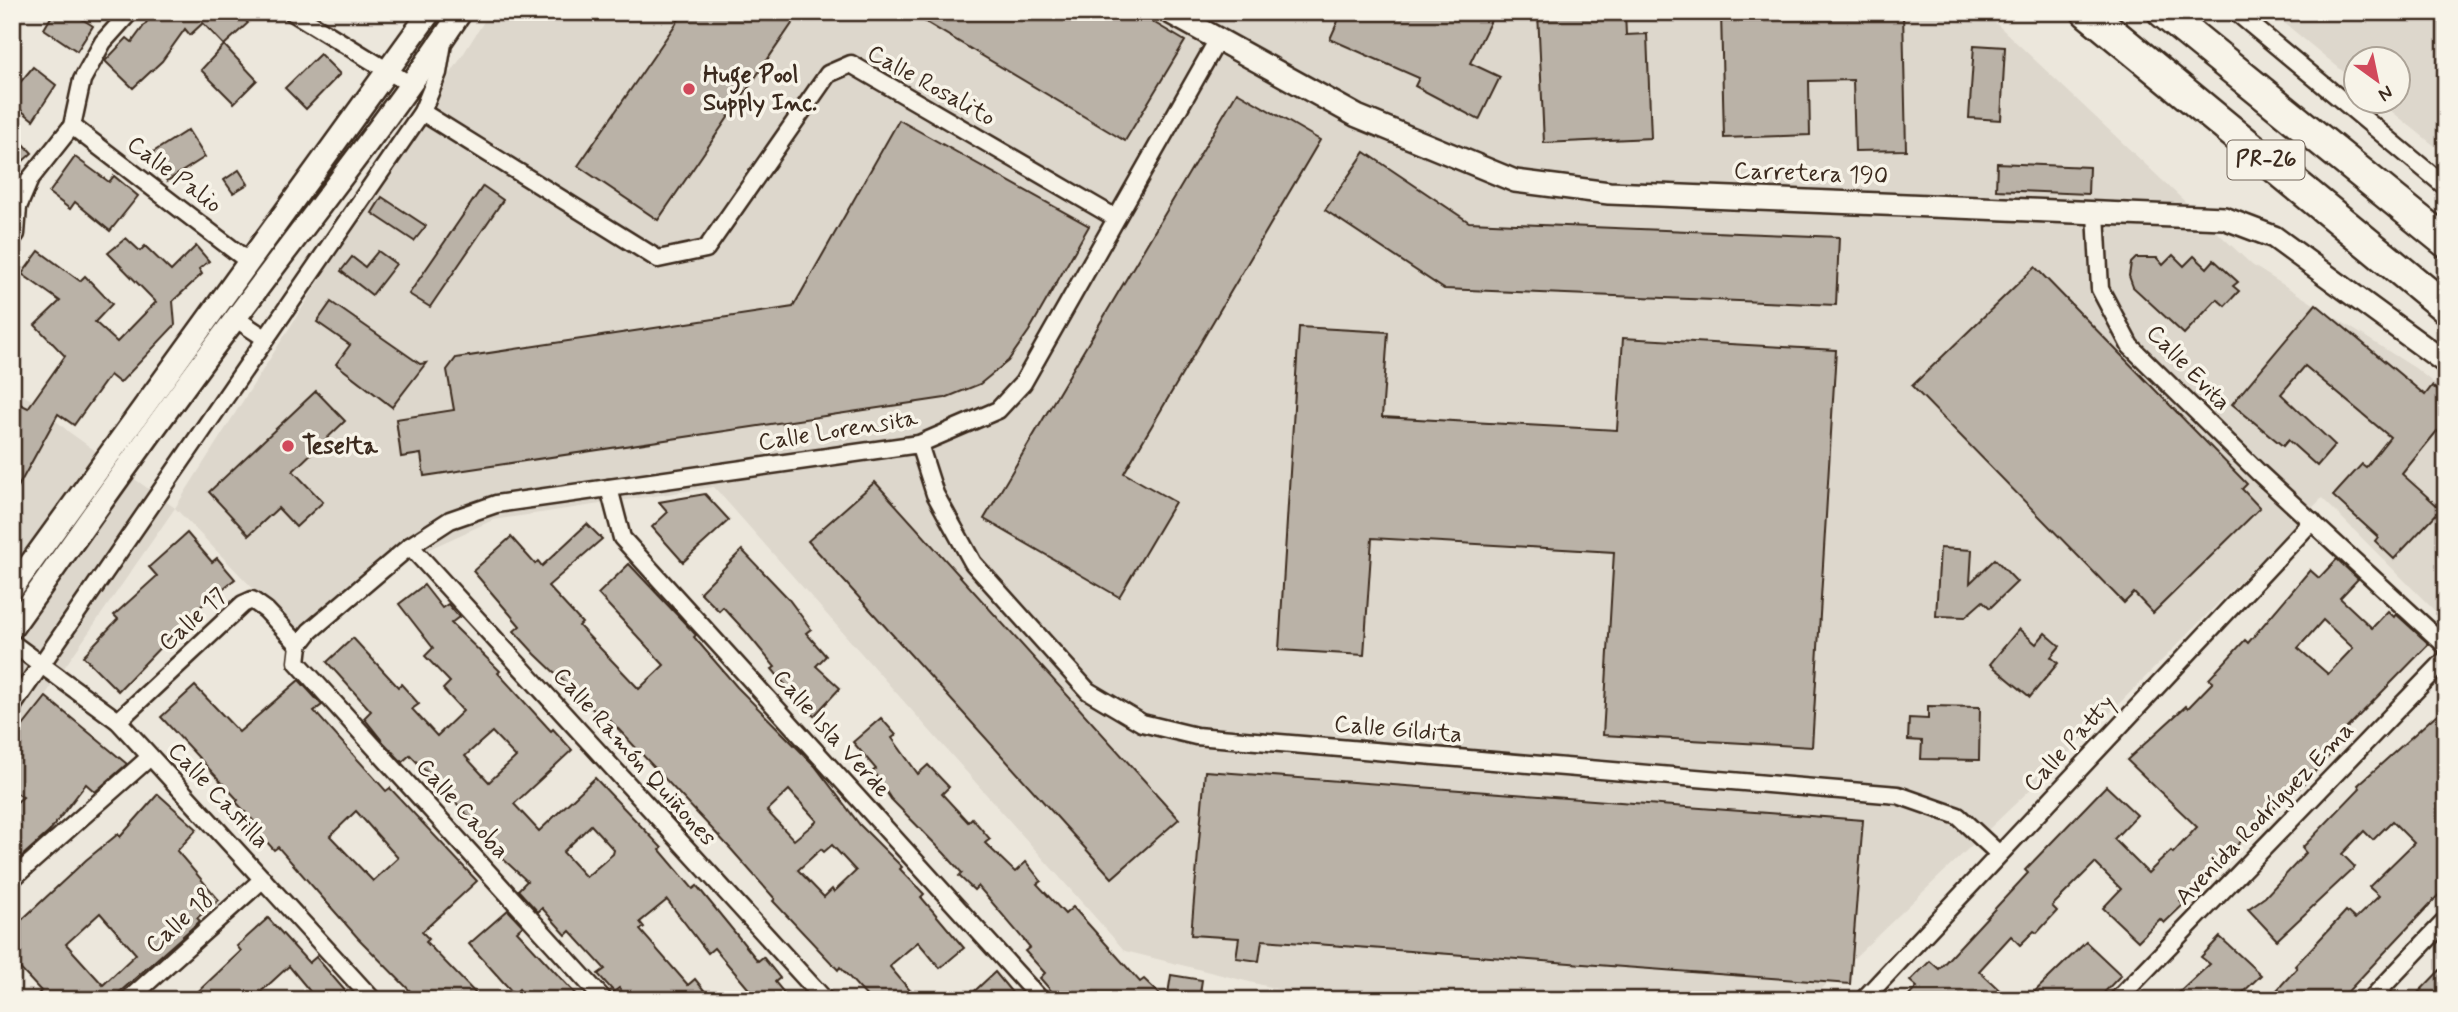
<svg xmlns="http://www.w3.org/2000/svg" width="2458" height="1012" font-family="Mynerve,sans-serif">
	<rect width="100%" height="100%" fill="#ece7dc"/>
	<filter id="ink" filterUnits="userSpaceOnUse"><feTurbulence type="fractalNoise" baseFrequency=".0143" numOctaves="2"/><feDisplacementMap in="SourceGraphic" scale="14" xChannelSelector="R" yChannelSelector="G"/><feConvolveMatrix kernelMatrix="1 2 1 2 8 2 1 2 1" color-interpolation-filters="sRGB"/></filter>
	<g filter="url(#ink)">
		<g fill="#ddd7cc">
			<path d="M490 12H1984L2252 265 2415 368 2446 393V622L2322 498 2101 722 1810 1000H1322L1125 951 714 487 493 520 394 565 307 644 175 508 12 743V390L32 400 69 432 175 508Z"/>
			<path d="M2271 12H2446V155L2380 102H2398V60H2356V82Z"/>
		</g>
		<g fill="#bab2a7" stroke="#3b2a1e" stroke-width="2" fill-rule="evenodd">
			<path d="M54 12H71L93 26 77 51 44 29Z"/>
			<path d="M154 12H238L248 23 224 45 203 23 190 35 185 29 162 61 133 88 105 61 127 38 132 42Z"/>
			<path d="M684 12H800L658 220 578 166Z"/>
			<path d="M909 12H1136L1185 41 1125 141Z"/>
			<path d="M1342 12H1495L1470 63 1500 77 1479 120 1415 86 1419 78 1330 39Z"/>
			<path d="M1538 12H1625L1626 35 1647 34 1651 138 1544 143Z"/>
			<path d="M1721 12H1903L1906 150 1855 151 1853 80 1809 81 1810 135 1724 138Z"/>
			<path d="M224 45 257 80 234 103 201 70Z"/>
			<path d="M1974 45 2005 47 2001 120 1969 118Z"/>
			<path d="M320 54 340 74 306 109 285 88Z"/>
			<path d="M33 67 56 85 33 120 12 103V92Z"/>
			<path d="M1237 92 1320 140 1124 473 1175 502 1119 597 984 519Z"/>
			<path d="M899 120 1089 226 1029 331 1008 361 980 384 945 398 424 476 421 454 401 457 396 419 454 410 447 370 456 358 793 307Z"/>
			<path d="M188 130 205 157 167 181 150 154Z"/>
			<path d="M12 131 32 153 12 171Z"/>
			<path d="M1365 152 1469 222 1839 237 1836 305 1444 289 1325 210Z"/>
			<path d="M75 157 109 182 114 176 138 196 110 231 75 202 70 209 49 193Z"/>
			<path d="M1997 163 2089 167 2088 194 1996 190Z"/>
			<path d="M239 170 248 184 233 193 224 180Z"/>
			<path d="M483 186 503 200 430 307 409 294Z"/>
			<path d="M382 197 426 226 414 241 372 213Z"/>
			<path d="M126 238 140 251 145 246 171 271 196 246 209 261 199 269 202 274 173 301 175 325 120 383 110 375 74 425 58 414 12 498V400L28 408 65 356 35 325 60 301 22 274 39 251 80 281 85 276 112 304 95 322 117 342 156 302 108 253Z"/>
			<path d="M378 251 396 264 372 295 341 271 352 257 365 267Z"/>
			<path d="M2173 255 2184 266 2194 256 2207 268 2214 260 2238 282 2233 286 2239 291 2225 306 2217 299 2184 334 2133 287 2129 276 2131 263 2136 258H2157L2163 265Z"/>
			<path d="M2035 267 2247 484 2242 489 2260 508 2153 613 2134 593 2124 603 1912 386Z"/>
			<path d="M331 302 420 364 426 363 392 407 336 364 350 345 317 322Z"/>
			<path d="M2316 304 2425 395 2432 386 2446 397V439L2437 431 2402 474 2441 509 2394 559 2375 541 2378 537 2333 496 2362 464 2366 467 2390 437 2305 366 2281 394 2335 445 2317 466 2288 440 2283 446 2232 404Z"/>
			<path d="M1299 327 1388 332 1382 417 1617 430 1623 338 1836 350 1812 747 1603 735 1614 552 1372 538 1364 655 1279 650Z"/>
			<path d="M316 391 345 421 293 471 323 502 296 527 278 508 249 535 209 492Z"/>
			<path d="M875 482 1179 819 1112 878 808 541Z"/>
			<path d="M705 494 729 520 683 562 652 527 668 512 659 502Z"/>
			<path d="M587 524 602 539 548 586 582 623 579 626 639 689 664 665 598 594 629 564 696 635 694 637 737 687 815 766 860 825 902 867 900 869 924 894 921 897 964 948 940 968 918 942 893 963 890 967 918 1000H870L840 967 838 970 773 901 775 899 730 848 606 716 603 719 535 654 514 631 520 626 473 571 511 537 535 564 538 561 542 566ZM789 790 817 821 794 840 767 811ZM832 845 856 871 834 892 832 889 824 897 798 870 821 849 824 852Z"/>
			<path d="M187 533 212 562 217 558 235 579 185 619 189 623 174 637 172 635 118 691 83 656 118 619 114 615 157 576 149 567Z"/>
			<path d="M1940 548 1972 550 1970 583 1995 559 2017 582 1990 608 1983 601 1965 617 1936 616Z"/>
			<path d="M742 550 787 597 811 629 806 633 826 656 816 666 840 688 814 716 790 695 792 693 772 669 775 667 746 632 723 607 719 611 700 592Z"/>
			<path d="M2337 559 2358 579 2340 598 2372 628 2388 611 2394 617 2396 614 2429 644 2345 730 2349 734 2310 777 2291 796 2288 793 2227 856 2225 853 2180 901 2183 905 2164 923 2160 919 2138 941 2103 908 2121 889 2095 863 2052 906 2057 911 2037 933 2034 931 2020 945 2011 936 1979 971 2010 1000H1905L1917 987 1910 981 1930 961 1939 969 2028 873 2025 870 2106 786 2137 815 2114 839 2148 873 2171 851 2173 853 2197 827 2127 760 2186 706 2188 708 2213 682 2209 679 2245 640 2248 643 2310 570 2319 578ZM2323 620 2353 648 2328 674 2298 648Z"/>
			<path d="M424 585 442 608 448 604 459 617 451 623 500 671 498 673 551 731 553 729 572 750 514 804 539 831 595 778 662 848 660 850 693 889 697 886 758 961 763 957 780 978 775 982 790 1000H758L714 948 708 953 667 900 640 922 644 927 640 930 688 985 695 979 712 1000H629L619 988 614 992 598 974 605 969 570 931 566 935 542 908 538 912 518 890 527 881 501 857 461 808 410 755 402 762 384 743 364 718 371 711 327 662 353 638 398 687 401 684 419 704 412 709 437 736 463 711 443 689 450 682 425 656 433 648 399 604ZM492 732 516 757 489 782 465 756ZM591 825 614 850 613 854 586 877 563 852Z"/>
			<path d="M2019 629 2036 644 2045 633 2060 646 2051 657 2058 663 2030 697 1990 664Z"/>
			<path d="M299 680 322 705 314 711 386 791 390 788 477 881 422 932 429 939 426 942 482 1000H419L358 938 278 847 274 850 256 830 259 827 236 802 238 800 161 717 195 686 239 732ZM356 811 398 858 373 881 330 836Z"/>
			<path d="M46 697 127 764 95 792 86 784 48 833 12 865V806L23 797 12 790V740Z"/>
			<path d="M1928 706 1980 707 1979 760 1921 759 1922 741 1908 740 1909 718 1928 719Z"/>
			<path d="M2446 706V887L2340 1000H2268L2297 968 2295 966 2346 911 2355 919 2379 896 2369 887 2414 843 2392 821 2373 840 2364 831 2342 854 2355 867 2277 940 2248 909 2265 897 2306 853 2302 848 2360 788 2358 785Z"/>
			<path d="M881 718 896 735 892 738 918 774 928 765 949 787 942 794 968 822 972 818 990 839 985 843 1015 872 1026 862 1041 881 1037 884 1065 914 1073 907 1140 982 1144 979 1166 1000H1059L1040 978 1045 973 1025 951 1030 947 978 886 974 890 959 876 962 873 944 853 891 799 873 771 876 769 853 742Z"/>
			<path d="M1205 771 1863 820 1850 984 1262 940 1259 961 1236 958 1239 938 1191 935Z"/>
			<path d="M158 794 197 829 177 851 219 900 197 918 200 921 114 997 117 1000H32L41 991 12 960V929L86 860 118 834 120 837ZM100 913 136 954 103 985 66 944Z"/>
			<path d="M508 910 523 926 517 931 581 1000H528L519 989 514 994 469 944Z"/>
			<path d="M268 918 309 963 316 957 353 1000H317L289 966 252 1000H189L241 951 237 946Z"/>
			<path d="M2220 937 2261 975 2235 1000H2171L2210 964 2201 957Z"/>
			<path d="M2086 942 2121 975 2097 1000H2026Z"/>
			<path d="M2446 964V1000H2411Z"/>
			<path d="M995 972 1018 1000H965Z"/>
			<path d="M1171 975 1202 980 1199 1000H1167Z"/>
		</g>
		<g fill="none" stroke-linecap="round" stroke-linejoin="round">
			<g stroke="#3b2a1e" stroke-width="21">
				<g id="minor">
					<path d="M292 12 411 85"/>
					<path d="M2236 12 2446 187"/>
					<path d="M422 112 658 259 706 249 828 74 851 64 1116 218"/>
					<path d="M72 126 248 261"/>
					<path d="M2096 213 2100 289 2130 346 2259 473 2446 646"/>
					<path d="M12 239 16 234 18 207 30 179 72 126 82 80 103 42 130 12"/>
					<path d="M235 318 265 338"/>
					<path d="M919 444 935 494 973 563 1088 691 1142 723 1196 736 1898 795 1958 816 1998 853"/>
					<path d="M609 488 622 538 1041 1000"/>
					<path d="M410 546 825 1000"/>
					<path d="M12 643 118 721 373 1000"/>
					<path d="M12 707 422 112 438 73 443 43"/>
					<path d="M118 721 243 604 252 600 266 610 299 645"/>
					<path d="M12 879 150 757"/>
					<path d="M128 1000 263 879"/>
					<path d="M604 1000 297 662 299 645 310 631 410 546 450 520 496 504 919 444 998 410 1023 383 1217 41"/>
					<path d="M1863 1000 2312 521"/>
					<path d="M2117 1000 2446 659"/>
					<path d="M2370 1000 2446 920"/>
				</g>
			</g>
			<g stroke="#3b2a1e" stroke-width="26">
				<g id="tertiary">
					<path d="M1169 12 1357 116 1515 181 1609 193 2224 218 2274 237 2446 363"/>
					<path d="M12 589 430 12"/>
					<path d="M12 628C86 525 158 420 235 319 311 216 389 119 461 12"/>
				</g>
			</g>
			<g stroke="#3b2a1e" stroke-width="35">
				<g id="motorway">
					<path d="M2087 12 2446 308"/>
					<path d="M2163 12 2446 242"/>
				</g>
			</g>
			<use href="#minor" stroke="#f7f3e8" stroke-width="16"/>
			<use href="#tertiary" stroke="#f7f3e8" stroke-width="21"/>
			<use href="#motorway" stroke="#f7f3e8" stroke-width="30"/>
		</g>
	</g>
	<g fill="#d1495b" stroke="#f7f3e8" stroke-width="2.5">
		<circle cx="689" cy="89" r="7"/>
		<circle cx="288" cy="446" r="7"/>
	</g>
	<g text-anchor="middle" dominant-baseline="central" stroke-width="7" stroke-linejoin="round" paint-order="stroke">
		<rect fill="#f7f3e8" stroke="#73665b" stroke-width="2" x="2227.5" y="140.5" width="77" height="39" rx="5"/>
		<g font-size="23" font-weight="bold" fill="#3b2a1e">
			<text x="2266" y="160">PR-26</text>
		</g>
		<g font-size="24" font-weight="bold" fill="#3b2a1e" stroke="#f7f3e8" text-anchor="start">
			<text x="703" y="75">Huge Pool<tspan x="703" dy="28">Supply Inc.</tspan></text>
			<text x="302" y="446">Teselta</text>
		</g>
		<g font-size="24" fill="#3b2a1e" stroke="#f7f3e8">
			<text transform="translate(931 86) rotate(29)">Calle Rosalito</text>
			<text transform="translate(1811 174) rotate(2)">Carretera 190</text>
			<text transform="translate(174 175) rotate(37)">Calle Palio</text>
			<text transform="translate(2188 368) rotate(46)">Calle Evita</text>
			<text transform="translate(838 431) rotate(-9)">Calle Lorensita</text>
			<text transform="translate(193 620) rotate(-42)">Calle 17</text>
			<text transform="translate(1398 730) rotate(5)">Calle Gildita</text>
			<text transform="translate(831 734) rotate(48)">Calle Isla Verde</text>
			<text transform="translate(2070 744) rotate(-47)">Calle Patty</text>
			<text transform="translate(634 757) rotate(48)">Calle Ramón Quiñones</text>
			<text transform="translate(218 796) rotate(47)">Calle Castilla</text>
			<text transform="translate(462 809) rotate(48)">Calle Caoba</text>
			<text transform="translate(2265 814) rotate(-46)">Avenida Rodríguez Ema</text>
			<text transform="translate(180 922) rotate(-42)">Calle 18</text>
		</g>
	</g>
	<rect width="2458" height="1012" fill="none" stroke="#f7f3e8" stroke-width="42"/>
	<rect x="21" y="21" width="2416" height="970" fill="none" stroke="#3b2a1e" stroke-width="2.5" filter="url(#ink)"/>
	<g transform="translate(2377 80) rotate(147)"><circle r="33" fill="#f7f3e8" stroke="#aca397" stroke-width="2"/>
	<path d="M0-5L12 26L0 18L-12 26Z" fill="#d1495b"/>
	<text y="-10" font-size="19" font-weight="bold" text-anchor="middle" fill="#3b2a1e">N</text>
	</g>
</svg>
